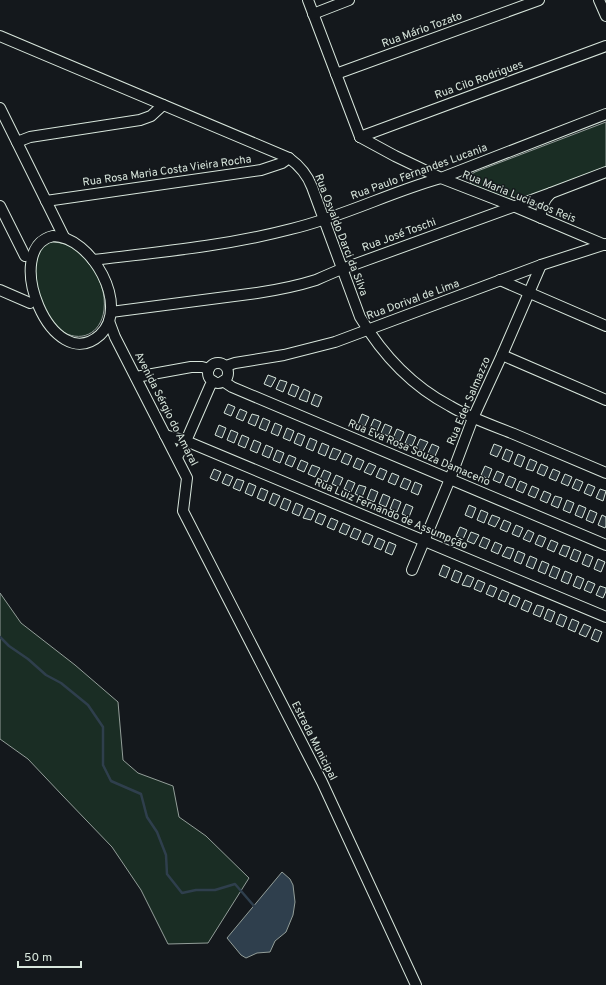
<svg xmlns="http://www.w3.org/2000/svg" width="606" height="985" font-family="Overpass,sans-serif">
	<rect width="100%" height="100%" fill="#14181c"/>
	<g fill="#1a2d24" stroke="#939e99">
		<path d="M606 122V167L513 203 473 186C468 181 469 175 475 172Z"/>
		<path d="M53 242C70 243 81 251 90 264 100 277 106 294 104 310 101 334 80 344 60 330 56 328 52 323 49 319 46 316 42 312 39 308 37 304 37 297 37 293 35 282 34 271 32 260L46 243Z"/>
		<path d="M0 593 21 623 75 665 118 702 123 760 138 773 173 786 179 817 206 836 249 878 208 943 168 944 141 890 112 847 62 795 28 759 0 739Z"/>
	</g>
	<path fill="#2f3f4d" stroke="#939e99" d="M282 872 290 879 293 885 295 902 293 915 286 932 275 941 270 952 257 953 246 958 241 955 227 938Z"/>
	<g fill="none" stroke-linecap="round" stroke-linejoin="round">
		<path stroke="#2f3f4d" stroke-width="2.5" d="M0 637 9 646 28 659 46 675 61 683 88 705 103 727V765L111 781 141 794 147 817 157 832 166 855 167 874 182 893 196 890H215L235 884 254 906"/>
	</g>
	<g fill="#2c363c" stroke="#d8e6dc">
		<path d="M268 375 276 378 271 387 264 384Z"/>
		<path d="M280 380 287 382 283 392 276 389Z"/>
		<path d="M292 384 299 387 295 397 288 394Z"/>
		<path d="M304 389 310 392 307 402 299 399Z"/>
		<path d="M315 394 322 397 318 407 311 404Z"/>
		<path d="M228 404 235 407 231 416 224 413Z"/>
		<path d="M240 409 247 412 243 421 236 418Z"/>
		<path d="M252 414 259 416 255 426 248 423Z"/>
		<path d="M362 414 369 417 365 426 358 424Z"/>
		<path d="M263 418 270 421 266 431 259 428Z"/>
		<path d="M374 419 381 422 377 431 370 428Z"/>
		<path d="M275 423 282 426 278 436 271 433Z"/>
		<path d="M385 424 392 427 388 436 381 433Z"/>
		<path d="M219 425 226 428 222 438 215 435Z"/>
		<path d="M287 428 294 431 290 441 283 438Z"/>
		<path d="M397 429 404 432 400 441 393 438Z"/>
		<path d="M231 430 238 433 234 443 227 440Z"/>
		<path d="M298 433 305 436 301 446 294 443Z"/>
		<path d="M409 434 416 437 412 446 405 443Z"/>
		<path d="M242 435 249 438 245 448 238 445Z"/>
		<path d="M310 438 317 441 313 451 306 448Z"/>
		<path d="M420 439 428 442 423 451 416 448Z"/>
		<path d="M254 440 261 443 257 453 250 450Z"/>
		<path d="M322 443 329 446 325 456 318 453Z"/>
		<path d="M432 444 439 447 435 456 428 453Z"/>
		<path d="M494 444 502 447 497 457 490 454Z"/>
		<path d="M266 445 273 448 269 458 262 455Z"/>
		<path d="M333 448 341 451 336 460 329 458Z"/>
		<path d="M506 449 513 452 509 462 502 459Z"/>
		<path d="M277 450 284 453 280 463 273 460Z"/>
		<path d="M345 453 352 456 348 465 341 462Z"/>
		<path d="M518 454 525 457 521 467 514 464Z"/>
		<path d="M289 455 296 458 292 467 285 464Z"/>
		<path d="M357 458 364 461 360 470 353 467Z"/>
		<path d="M530 459 537 462 533 471 526 469Z"/>
		<path d="M301 460 308 463 304 472 297 469Z"/>
		<path d="M369 463 376 466 371 475 364 472Z"/>
		<path d="M541 464 548 467 544 476 537 473Z"/>
		<path d="M312 465 320 468 315 477 308 474Z"/>
		<path d="M485 466 492 469 488 479 481 475Z"/>
		<path d="M380 468 387 471 383 480 376 477Z"/>
		<path d="M214 469 221 472 217 481 210 478Z"/>
		<path d="M553 469 560 472 556 481 549 478Z"/>
		<path d="M324 470 331 473 327 482 320 479Z"/>
		<path d="M497 471 504 474 500 483 493 480Z"/>
		<path d="M392 473 399 476 395 485 388 482Z"/>
		<path d="M226 474 233 477 229 486 222 483Z"/>
		<path d="M565 474 572 477 568 486 561 483Z"/>
		<path d="M336 475 343 478 339 487 332 484Z"/>
		<path d="M509 476 516 479 512 488 505 485Z"/>
		<path d="M404 478 411 481 407 490 400 487Z"/>
		<path d="M237 479 244 481 240 491 233 488Z"/>
		<path d="M576 479 583 482 579 491 572 488Z"/>
		<path d="M348 480 355 483 351 492 344 489Z"/>
		<path d="M520 481 527 484 523 493 516 490Z"/>
		<path d="M415 482 422 485 418 495 411 492Z"/>
		<path d="M249 483 256 486 252 496 245 493Z"/>
		<path d="M588 484 595 487 591 496 584 493Z"/>
		<path d="M359 485 366 487 362 497 355 494Z"/>
		<path d="M532 486 539 489 535 498 528 495Z"/>
		<path d="M261 488 268 491 264 501 257 498Z"/>
		<path d="M371 489 378 492 374 502 367 499Z"/>
		<path d="M600 489 606 491 603 501 596 498Z"/>
		<path d="M544 491 551 494 547 503 540 500Z"/>
		<path d="M273 493 280 496 275 506 269 503Z"/>
		<path d="M383 494 390 497 386 507 379 504Z"/>
		<path d="M555 496 562 498 558 508 551 505Z"/>
		<path d="M284 498 291 501 287 511 280 508Z"/>
		<path d="M394 499 401 502 397 512 390 509Z"/>
		<path d="M567 500 574 503 570 513 563 510Z"/>
		<path d="M296 503 303 506 299 516 292 513Z"/>
		<path d="M406 504 413 507 409 517 402 514Z"/>
		<path d="M469 505 476 508 472 518 465 515Z"/>
		<path d="M579 505 586 508 582 518 575 515Z"/>
		<path d="M308 508 315 511 311 520 303 518Z"/>
		<path d="M481 510 488 513 484 523 477 520Z"/>
		<path d="M590 510 597 513 593 523 586 520Z"/>
		<path d="M319 513 326 516 322 525 315 522Z"/>
		<path d="M492 515 500 518 495 527 488 524Z"/>
		<path d="M602 515 606 517V526L605 528 598 525Z"/>
		<path d="M331 518 338 521 334 530 327 527Z"/>
		<path d="M504 520 511 523 507 532 500 529Z"/>
		<path d="M343 523 350 526 346 535 339 532Z"/>
		<path d="M516 525 523 528 519 537 512 534Z"/>
		<path d="M460 527 467 530 463 539 456 536Z"/>
		<path d="M354 528 361 531 357 540 350 537Z"/>
		<path d="M528 530 534 533 530 542 523 539Z"/>
		<path d="M471 532 479 535 474 544 467 541Z"/>
		<path d="M366 533 373 536 369 545 362 542Z"/>
		<path d="M539 535 546 538 542 547 535 544Z"/>
		<path d="M483 537 490 540 486 549 479 546Z"/>
		<path d="M378 538 385 541 381 550 374 547Z"/>
		<path d="M551 540 558 543 554 552 547 549Z"/>
		<path d="M389 542 396 545 392 555 385 552Z"/>
		<path d="M495 542 502 545 498 554 491 551Z"/>
		<path d="M563 545 570 547 566 557 559 554Z"/>
		<path d="M507 547 514 549 510 559 502 556Z"/>
		<path d="M574 549 581 552 577 562 570 559Z"/>
		<path d="M518 551 525 554 521 564 514 561Z"/>
		<path d="M586 554 593 557 589 567 582 564Z"/>
		<path d="M530 556 537 559 533 569 526 566Z"/>
		<path d="M598 559 605 562 601 572 594 569Z"/>
		<path d="M542 561 549 564 545 574 538 571Z"/>
		<path d="M443 565 450 568 446 578 439 575Z"/>
		<path d="M553 566 560 569 556 579 549 576Z"/>
		<path d="M455 570 462 573 458 583 451 580Z"/>
		<path d="M565 571 572 574 568 584 561 581Z"/>
		<path d="M467 575 474 578 470 587 462 585Z"/>
		<path d="M577 576 584 579 580 589 573 586Z"/>
		<path d="M478 580 485 583 481 592 474 589Z"/>
		<path d="M588 581 595 584 591 593 584 590Z"/>
		<path d="M490 585 497 588 493 597 486 594Z"/>
		<path d="M600 586 606 588V591L603 598 596 595Z"/>
		<path d="M502 590 509 593 505 602 498 599Z"/>
		<path d="M513 595 520 598 516 607 509 604Z"/>
		<path d="M525 600 532 603 528 612 521 609Z"/>
		<path d="M537 605 544 607 540 617 533 614Z"/>
		<path d="M548 609 555 612 551 622 544 619Z"/>
		<path d="M560 614 567 617 563 627 556 624Z"/>
		<path d="M572 619 579 622 575 632 568 629Z"/>
		<path d="M584 624 591 627 586 637 579 634Z"/>
		<path d="M595 629 602 632 598 642 591 639Z"/>
	</g>
	<g fill="none" stroke-linecap="round" stroke-linejoin="round">
		<g stroke="#d8e6dc" stroke-width="12">
			<g id="minor">
				<path d="M308 0 360 137"/>
				<path d="M599 0 606 16"/>
				<path d="M313 14 349 0"/>
				<path d="M0 36 289 158C300 166 307 174 312 187L360 317C382 354 412 386 450 406 470 418 492 425 514 434 544 447 575 460 606 473"/>
				<path d="M336 74 539 0"/>
				<path d="M0 108 64 237"/>
				<path d="M360 137 395 156 441 178 513 206 605 245"/>
				<path d="M360 137 606 46"/>
				<path d="M17 142 30 137 140 120 151 116 163 105"/>
				<path d="M46 201 261 170 282 163 289 158"/>
				<path d="M0 206 25 256"/>
				<path d="M541 218C541 207 543 201 551 193"/>
				<path d="M53 236C91 236 131 306 100 335 52 378 0 248 53 236Z"/>
				<path d="M93 260C160 252 226 246 291 229 343 217 390 192 441 178L606 114"/>
				<path d="M500 280 606 326"/>
				<path d="M0 290 30 303"/>
				<path d="M111 312 257 293C277 290 297 286 316 280 325 276 334 272 342 269L551 193 606 172"/>
				<path d="M109 321 115 337 187 478 183 511 322 782 416 985"/>
				<path d="M502 355 606 400"/>
				<circle cx="218" cy="373" r="10"/>
				<path d="M226 366 235 363 284 355 335 342 541 265 606 244"/>
				<path d="M136 377 191 367H202L209 369"/>
				<path d="M223 381 232 387 606 545"/>
				<path d="M165 435 186 441 606 617"/>
				<path d="M177 457 186 441 210 386 213 381"/>
				<path d="M412 570 450 479 473 418 502 355 541 265"/>
			</g>
		</g>
		<use href="#minor" stroke="#14181c" stroke-width="10"/>
	</g>
	<g text-anchor="middle" dominant-baseline="central" stroke-width="3" stroke-linejoin="round" paint-order="stroke">
		<g font-size="11" fill="#d8e6dc" stroke="#14181c">
			<text transform="translate(422 30) rotate(-20)">Rua Mário Tozato</text>
			<text transform="translate(479 80) rotate(-20)">Rua Cilo Rodrigues</text>
			<text transform="translate(167 171) rotate(-8)">Rua Rosa Maria Costa Vieira Rocha</text>
			<text transform="translate(419 172) rotate(-20)">Rua Paulo Fernandes Lucania</text>
			<text transform="translate(519 197) rotate(22)">Rua Maria Lucia dos Reis</text>
			<text transform="translate(341 235) rotate(69)">Rua Osvaldo Darci da Silva</text>
			<text transform="translate(399 235) rotate(-20)">Rua José Toschi</text>
			<text transform="translate(413 300) rotate(-20)">Rua Dorival de Lima</text>
			<text transform="translate(469 401) rotate(-67)">Rua Eder Salmazzo</text>
			<text transform="translate(166 409) rotate(63)">Avenida Sérgio do Amaral</text>
			<text transform="translate(419 453) rotate(23)">Rua Eva Rosa Souza Damaceno</text>
			<text transform="translate(391 514) rotate(23)">Rua Luiz Fernando de Assumpção</text>
			<text transform="translate(314 741) rotate(63)">Estrada Municipal</text>
		</g>
	</g>
	<path d="M18 961v6h63v-6" fill="none" stroke="#d8e6dc" stroke-width="2"/>
	<text x="24" y="961" font-size="12" fill="#d8e6dc" stroke="#14181c" stroke-width="3" paint-order="stroke">50 m</text>
</svg>
